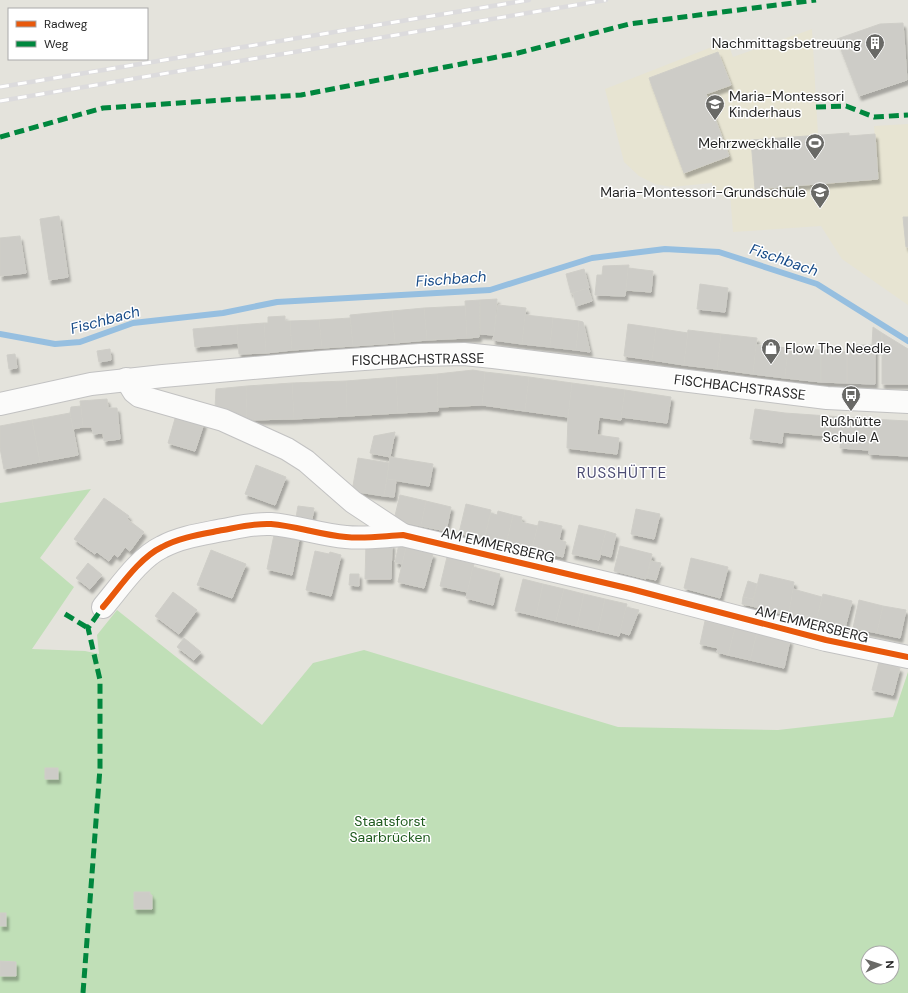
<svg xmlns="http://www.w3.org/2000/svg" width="908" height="993" font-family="'DM Sans',sans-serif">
	<defs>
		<filter id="shadow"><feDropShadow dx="2.5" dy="4.5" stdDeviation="1" flood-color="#0004"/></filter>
	</defs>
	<rect width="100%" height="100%" fill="#e4e3dc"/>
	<path fill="#e7e4d2" d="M812 29 818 135 751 140 755 189 878 179 874 126 908 124V305L842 259 821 226 733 232 730 193 713 194 712 183 671 187 655 184 639 176 624 162 605 89 727 41 733 57Z"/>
	<path fill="#c0dfb7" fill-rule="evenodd" d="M91 489 40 558 74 587 32 649 85 651 99 654 97 635 117 610 262 725 313 663 364 650 618 727 778 730 893 717 908 672V993H0V503ZM868 953H892V977H868Z"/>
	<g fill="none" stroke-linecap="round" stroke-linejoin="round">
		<path stroke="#96bfe0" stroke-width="6" d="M0 334 55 344 80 342 133 323 223 313 277 302 490 290 592 258 665 249 719 252 817 284 908 341"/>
	</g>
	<g fill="#cdccc7" stroke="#cfcec8" filter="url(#shadow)">
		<path d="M903 23 907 80 859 96 837 39 880 24Z"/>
		<path d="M718 52 731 85 706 94 729 156 684 173 649 78Z"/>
		<path d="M849 133V136L875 134 878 179 755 189 751 140Z"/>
		<path d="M59 216 68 277 49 280 40 219Z"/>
		<path d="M903 217H908V247H906Z"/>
		<path d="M20 236 26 273 0 276V238Z"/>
		<path d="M629 265 625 296 595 295 597 275H602L603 266Z"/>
		<path d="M628 268 653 271 651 292 626 290Z"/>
		<path d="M584 269 589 288 571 293 566 274Z"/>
		<path d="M700 284 728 288 725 312 697 309Z"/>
		<path d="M588 288 592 301 576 306 573 293Z"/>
		<path d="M497 299 494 335 480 334V300Z"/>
		<path d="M480 300 479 337 467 338 465 301Z"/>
		<path d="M498 305 526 308 522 344 493 340Z"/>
		<path d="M465 306 467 338 427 340 424 308Z"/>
		<path d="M424 308 427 340 395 343 392 311Z"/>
		<path d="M392 311 395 343 353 346 350 315Z"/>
		<path d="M525 315 553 318 550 347 522 344Z"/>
		<path d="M285 316V321H290L292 350 266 353 264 323H268V317Z"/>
		<path d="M350 318 353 346 322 348 319 320Z"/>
		<path d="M553 318 579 321 576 350 550 347Z"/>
		<path d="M319 320 322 348 292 350 290 321Z"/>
		<path d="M579 321 583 322 590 352 576 350Z"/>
		<path d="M264 323 266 353 239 354 237 325Z"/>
		<path d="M628 324 656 328 652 360 624 356Z"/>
		<path d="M237 325 238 343 195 347 193 329Z"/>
		<path d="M873 327 882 333V349H875V345H872Z"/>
		<path d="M656 328 688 333 684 365 652 360Z"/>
		<path d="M688 330 721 334 717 369 684 365Z"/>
		<path d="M882 333 908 349V384H882Z"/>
		<path d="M721 334 757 338 753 374 717 369Z"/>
		<path d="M756 345 788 348 785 378 753 374Z"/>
		<path d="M847 345H875V384L847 383Z"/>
		<path d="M788 348 821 350V382L785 378Z"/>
		<path d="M110 349 111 360 99 362 97 351Z"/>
		<path d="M821 350 847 352V383L821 382Z"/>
		<path d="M15 354 17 368 9 369 7 355Z"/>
		<path d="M473 370 485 372 482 405 438 407 437 374Z"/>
		<path d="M485 372 529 377 525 411 482 405Z"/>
		<path d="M437 374 438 411 398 413 396 377Z"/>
		<path d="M396 377 398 413 347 416 346 381Z"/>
		<path d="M529 377 572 383 568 417 525 411Z"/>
		<path d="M346 381 347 416 294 419 292 383Z"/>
		<path d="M292 383 294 419 246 420 247 386Z"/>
		<path d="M572 383 625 390 621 420 599 417 597 435 619 438 617 454 567 448 568 417Z"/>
		<path d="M247 386 246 420 215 408 216 389Z"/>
		<path d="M625 390 671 397 667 423 621 417Z"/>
		<path d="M107 399 108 408H117L120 439 104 441 103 433 93 434 92 427H83L80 401Z"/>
		<path d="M81 406 83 427 73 429 70 413 71 407Z"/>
		<path d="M755 409 785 413 871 419 869 450 840 448 841 437 783 432 782 443 750 439Z"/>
		<path d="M70 413 78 455 40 462 32 420Z"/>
		<path d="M176 415 204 423 195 451 168 443Z"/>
		<path d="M871 419 908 421V456L869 454Z"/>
		<path d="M32 420 40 462 4 469 0 448V426Z"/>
		<path d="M395 432 390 457 370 453 374 436Z"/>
		<path d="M390 457 433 464 429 486 387 479Z"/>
		<path d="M358 458 389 463 384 496 352 491Z"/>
		<path d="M256 465 286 477 275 505 245 494Z"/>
		<path d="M387 479 396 480 394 497 384 496Z"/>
		<path d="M400 495 426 501 421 526 394 520Z"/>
		<path d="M104 498 129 516 127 519 144 532 130 551 125 547 118 557 114 554 109 561 97 552 95 554 74 539Z"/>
		<path d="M426 501 451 507 446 531 421 526Z"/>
		<path d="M466 504 491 510 484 540 459 533Z"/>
		<path d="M298 506 314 508 311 525 295 523Z"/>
		<path d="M636 509 660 514 654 539 631 534Z"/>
		<path d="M498 511 513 515 506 545 484 540 491 513 497 515Z"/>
		<path d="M513 515 522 517 521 522 538 526 531 552 506 545Z"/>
		<path d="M539 521 562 526 559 540 566 542 563 557 555 555 554 558 531 552Z"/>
		<path d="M579 525 606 531 599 560 572 554Z"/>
		<path d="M275 530 300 535 292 575 267 569Z"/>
		<path d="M606 531 616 534 611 557 600 554Z"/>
		<path d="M366 543 392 544 391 579H365Z"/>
		<path d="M399 544 407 546 402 564 395 562Z"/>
		<path d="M620 546 652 554 646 579 614 571Z"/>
		<path d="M406 547 433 554 424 588 398 582Z"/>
		<path d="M211 550 246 564 232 598 197 585Z"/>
		<path d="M315 551 329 554 330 552 341 555 331 596 306 590Z"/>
		<path d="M447 557 474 564 467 592 440 586Z"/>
		<path d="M691 558 728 567 720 598 684 588Z"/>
		<path d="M651 561 661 563 656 580 647 578Z"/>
		<path d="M88 563 102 575 90 589 76 578Z"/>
		<path d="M473 567 500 574 493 605 466 598Z"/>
		<path d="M350 574H359V586L349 585Z"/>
		<path d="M760 574 794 582 789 616 752 606Z"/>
		<path d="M523 579 543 584 536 616 515 611Z"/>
		<path d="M748 581 757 584 753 599 743 597Z"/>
		<path d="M543 584 564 589 556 621 536 616Z"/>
		<path d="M564 589 584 594 577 626 556 621Z"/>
		<path d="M793 589 822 597 815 625 788 618Z"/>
		<path d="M173 592 197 610 179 634 155 616Z"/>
		<path d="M584 594 605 599 598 631 577 626Z"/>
		<path d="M823 594 852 601 844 632 815 625Z"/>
		<path d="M743 597 753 599 752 606 742 604Z"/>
		<path d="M605 599 627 604 619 636 598 631Z"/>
		<path d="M859 600 883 606 877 633 853 628Z"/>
		<path d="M883 606 906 610 900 638 877 633Z"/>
		<path d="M626 607 639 610 629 635 620 632Z"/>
		<path d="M705 621 735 628 728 655 717 652 718 648 700 644Z"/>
		<path d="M735 628 757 633 750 660 728 655Z"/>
		<path d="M757 633 790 640 784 668 750 660Z"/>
		<path d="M184 638 201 652 194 660 177 647Z"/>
		<path d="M879 662 900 668 893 695 872 690Z"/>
		<rect x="45" y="768" width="13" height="11"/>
		<path d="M134 892H150V895H152V909H134Z"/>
		<rect x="0" y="913" width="6" height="13"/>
		<path d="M0 961 16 962V976H0Z"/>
	</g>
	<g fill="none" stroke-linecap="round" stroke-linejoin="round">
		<g stroke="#c2c2c2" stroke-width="24">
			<g id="street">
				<path d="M126 379 134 392 139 396 223 420 287 449 306 461 353 502 403 535"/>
				<path d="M103 607C120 587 139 558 162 547 180 537 203 534 223 530 239 527 255 523 271 524 296 526 321 535 346 537 365 539 384 536 403 535L631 589 826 640 908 657"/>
			</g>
		</g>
		<g stroke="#c2c2c2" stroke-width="24">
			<path id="secondary" d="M0 404 91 384 163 376 322 362 420 355 464 354 493 357 827 398 908 402"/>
		</g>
		<use href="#street" stroke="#fbfbfa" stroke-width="22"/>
		<use href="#secondary" stroke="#fbfbfa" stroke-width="22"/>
		<g stroke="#dcdbdd" stroke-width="4.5">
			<g id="rail">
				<path d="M0 87 529 0"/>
				<path d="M0 101 606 0"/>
			</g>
		</g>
		<use href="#rail" stroke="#fff" stroke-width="3" stroke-dasharray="9" stroke-linecap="butt"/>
		<g stroke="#00873e" stroke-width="5" stroke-dasharray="10 5" stroke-linecap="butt">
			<path d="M816 107 846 106 874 117 908 115"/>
			<path d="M0 137 103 108 301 95 518 53 629 24 816 0"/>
			<path d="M65 614 88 628"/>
			<path d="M83 993 100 768V680L88 628 103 607"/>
		</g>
		<g stroke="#fff" stroke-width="8">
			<path id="cycleway" d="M103 607C120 587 139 558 162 547 180 537 203 534 223 530 239 527 255 523 271 524 296 526 321 535 346 537 365 539 384 536 403 535L631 589 826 640 908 657"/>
		</g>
		<use href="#cycleway" stroke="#e8590c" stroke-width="6"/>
	</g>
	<defs>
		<g id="building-pin" transform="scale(1)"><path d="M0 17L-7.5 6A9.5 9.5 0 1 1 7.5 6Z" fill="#696966" stroke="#fff"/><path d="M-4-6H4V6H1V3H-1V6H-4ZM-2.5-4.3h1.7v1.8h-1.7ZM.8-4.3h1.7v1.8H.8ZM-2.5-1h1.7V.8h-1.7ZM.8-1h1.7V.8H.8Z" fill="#fff"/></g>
		<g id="school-pin" transform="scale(1)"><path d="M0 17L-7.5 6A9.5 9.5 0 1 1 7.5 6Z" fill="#696966" stroke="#fff"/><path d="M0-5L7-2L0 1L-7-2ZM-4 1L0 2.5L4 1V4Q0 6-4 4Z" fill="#fff"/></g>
		<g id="stadium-pin" transform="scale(1)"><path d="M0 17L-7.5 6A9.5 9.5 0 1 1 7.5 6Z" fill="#696966" stroke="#fff"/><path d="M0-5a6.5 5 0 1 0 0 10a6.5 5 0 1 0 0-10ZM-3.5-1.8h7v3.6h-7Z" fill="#fff"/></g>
		<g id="shop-pin" transform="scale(1)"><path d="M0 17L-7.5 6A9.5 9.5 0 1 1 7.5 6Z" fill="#696966" stroke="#fff"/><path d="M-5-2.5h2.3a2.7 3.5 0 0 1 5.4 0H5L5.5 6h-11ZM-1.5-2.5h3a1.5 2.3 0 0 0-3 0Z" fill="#fff"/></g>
		<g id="bus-pin" transform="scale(1)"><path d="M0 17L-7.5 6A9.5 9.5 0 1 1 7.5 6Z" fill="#696966" stroke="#fff"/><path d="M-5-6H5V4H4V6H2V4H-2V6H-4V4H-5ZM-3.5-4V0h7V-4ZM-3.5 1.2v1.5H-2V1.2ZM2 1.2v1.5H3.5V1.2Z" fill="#fff"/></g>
	</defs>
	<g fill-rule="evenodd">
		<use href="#building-pin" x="875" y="43"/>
		<use href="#school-pin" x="715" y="104"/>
		<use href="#stadium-pin" x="815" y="143"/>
		<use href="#school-pin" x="820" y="192"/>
		<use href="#shop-pin" x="771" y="348"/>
		<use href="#bus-pin" x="851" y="395"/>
	</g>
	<g text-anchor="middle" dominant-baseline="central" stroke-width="3" stroke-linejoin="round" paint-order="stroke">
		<g font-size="14" fill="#272727" stroke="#fff" text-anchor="end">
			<text x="861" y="43">Nachmittagsbetreuung</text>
			<text x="729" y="96" text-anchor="start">Maria-Montessori<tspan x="729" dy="16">Kinderhaus</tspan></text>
			<text x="801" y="143">Mehrzweckhalle</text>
			<text x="806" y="192">Maria-Montessori-Grundschule</text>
			<text x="785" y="348" text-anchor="start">Flow The Needle</text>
			<text x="851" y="421" text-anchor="middle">Rußhütte<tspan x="851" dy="16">Schule A</tspan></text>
		</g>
		<g font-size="14" fill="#272727" stroke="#fff">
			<text transform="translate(418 359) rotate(-1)">FISCHBACHSTRASSE</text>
			<text transform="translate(740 387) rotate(7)">FISCHBACHSTRASSE</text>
			<text transform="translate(498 545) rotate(13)">AM EMMERSBERG</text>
			<text transform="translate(812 624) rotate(14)">AM EMMERSBERG</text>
		</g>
		<g font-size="14" fill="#205b1f" stroke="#fff">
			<text x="390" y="821">Staatsforst<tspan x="390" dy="16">Saarbrücken</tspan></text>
		</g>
		<g font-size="15" font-style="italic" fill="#184c89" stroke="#fff">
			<text transform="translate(784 260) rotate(19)">Fischbach</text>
			<text transform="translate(451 279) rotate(-4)">Fischbach</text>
			<text transform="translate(105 320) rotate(-15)">Fischbach</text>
		</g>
		<g font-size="15" letter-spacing="1" fill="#4c4c73" stroke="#fff">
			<text x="622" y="473">RUSSHÜTTE</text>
		</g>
	</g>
	<rect x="8" y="8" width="140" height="52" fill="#ffffff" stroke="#a9a9a9"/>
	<rect x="16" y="21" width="20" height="6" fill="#e8590c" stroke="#a9a9a9"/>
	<text x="44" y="28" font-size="12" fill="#272727">Radweg</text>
	<rect x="16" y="41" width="20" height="6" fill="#00873e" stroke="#a9a9a9"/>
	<text x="44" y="48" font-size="12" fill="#272727">Weg</text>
	<g transform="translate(880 965) rotate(87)"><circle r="19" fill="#ffffff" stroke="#a9a9a9"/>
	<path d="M0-3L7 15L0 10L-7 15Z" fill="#696966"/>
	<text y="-6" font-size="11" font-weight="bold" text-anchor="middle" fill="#272727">N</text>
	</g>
</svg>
